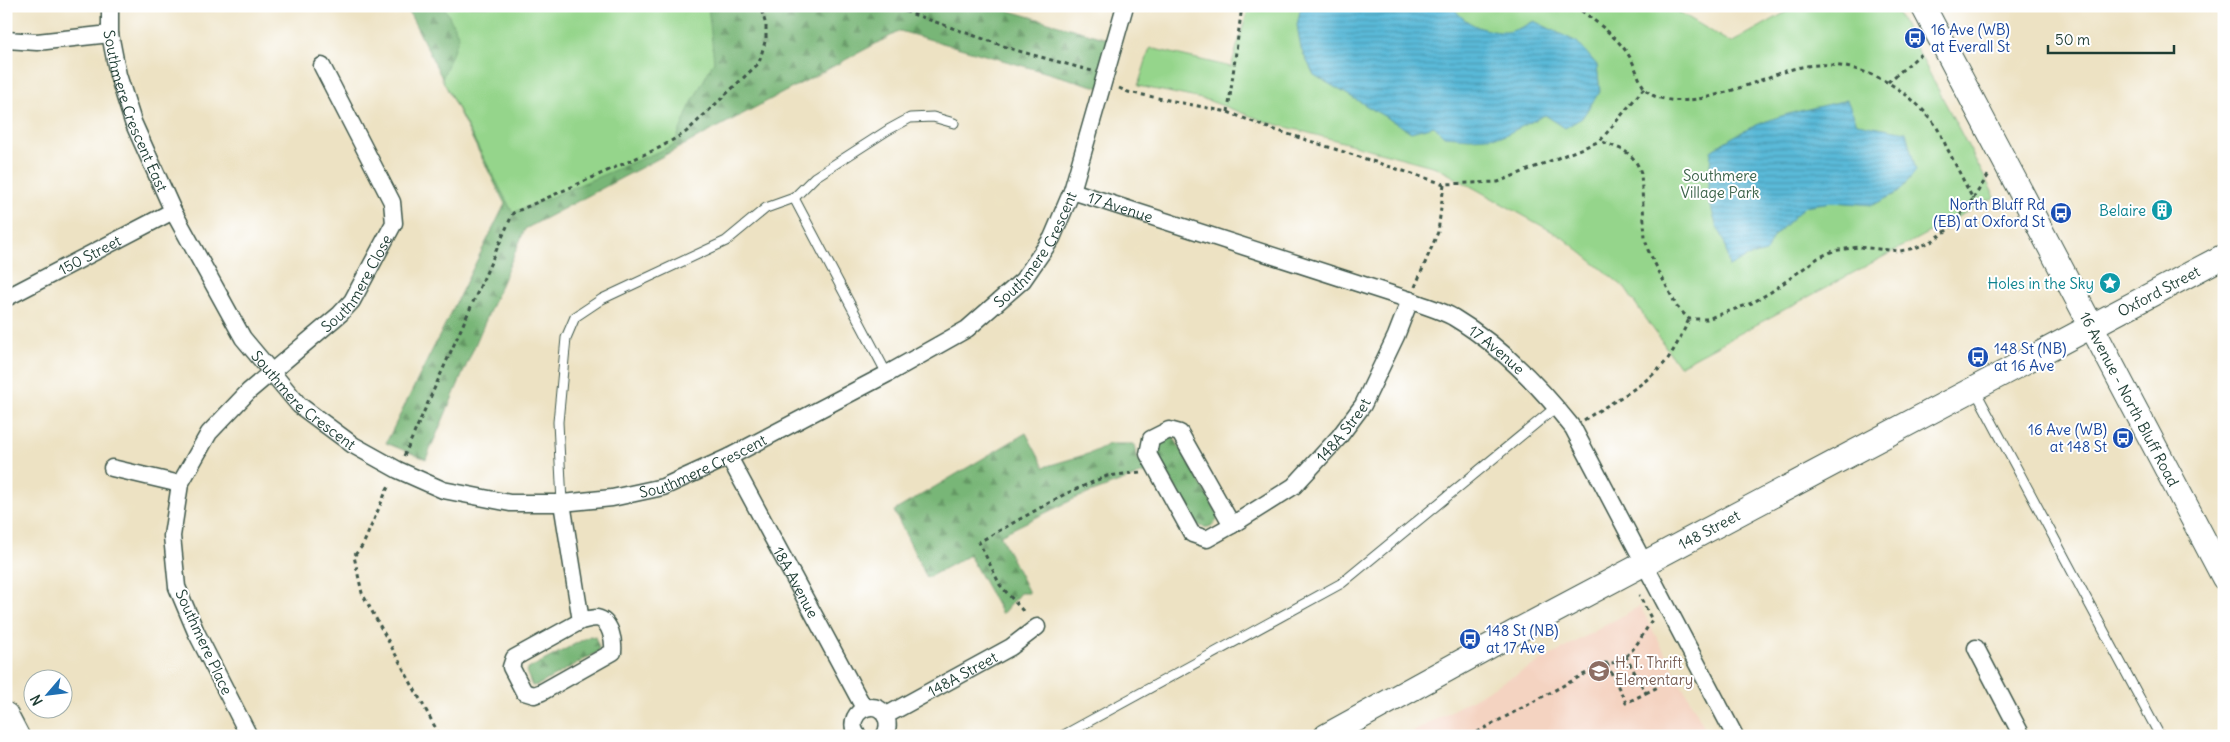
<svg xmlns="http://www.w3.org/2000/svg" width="2230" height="742" font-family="Delius,sans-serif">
	<defs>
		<pattern id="forest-firs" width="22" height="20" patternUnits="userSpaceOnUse" patternTransform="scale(1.25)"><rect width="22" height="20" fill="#78b677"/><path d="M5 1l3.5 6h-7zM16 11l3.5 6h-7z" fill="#629562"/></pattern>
		<pattern id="water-rules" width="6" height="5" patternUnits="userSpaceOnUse" patternTransform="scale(1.25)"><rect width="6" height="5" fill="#5ab9d8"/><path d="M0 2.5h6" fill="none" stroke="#4a98b0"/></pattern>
	</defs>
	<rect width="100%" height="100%" fill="#fff"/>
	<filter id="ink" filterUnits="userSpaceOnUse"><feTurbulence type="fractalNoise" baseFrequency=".02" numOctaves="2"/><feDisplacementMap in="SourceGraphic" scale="10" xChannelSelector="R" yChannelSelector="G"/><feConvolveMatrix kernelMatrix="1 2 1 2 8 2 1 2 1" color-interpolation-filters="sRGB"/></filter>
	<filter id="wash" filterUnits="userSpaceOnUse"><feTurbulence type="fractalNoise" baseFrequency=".0096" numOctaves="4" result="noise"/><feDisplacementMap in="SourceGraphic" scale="20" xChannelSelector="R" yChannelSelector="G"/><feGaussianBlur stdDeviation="1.12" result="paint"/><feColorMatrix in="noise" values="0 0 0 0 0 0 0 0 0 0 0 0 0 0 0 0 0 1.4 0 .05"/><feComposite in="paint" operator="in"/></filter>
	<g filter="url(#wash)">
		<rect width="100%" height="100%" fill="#ede2c3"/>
		<path fill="#f4d3c1" d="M1640 606 1709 736H1406Z"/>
		<g fill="url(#forest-firs)" stroke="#4c7a56">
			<path d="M406 6H993L1114 41 1101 88 900 31 525 229 426 459 386 443 505 204Z"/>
			<path d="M1026 433 1044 467 1091 453 1109 444H1134L1136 456 1146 472 1074 499 1000 535 1029 593H1020L1002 614 969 555 927 578 894 511Z"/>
			<path d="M1173 436 1219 516C1214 526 1207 531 1197 524L1155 452 1157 440Z"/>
			<path d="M590 636 595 637 599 648 598 652 538 685 532 686 526 671 530 668Z"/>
		</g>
		<g fill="#95d58b" stroke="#5a8960">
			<path d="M444 6H708L714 61 690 106 674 145 513 213 442 79 459 37Z"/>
			<path d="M1249 6H1669L1731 43 1797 6H1894L1995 197 1679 366 1624 287 1562 237 1436 167 1264 121 1207 100 1138 86 1150 48 1231 67Z"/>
		</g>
		<g fill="url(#water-rules)" stroke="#3c7b86">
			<path d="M1301 6H1453C1462 23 1485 32 1504 32 1514 32 1526 25 1534 21L1577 42 1597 65 1600 91 1582 118 1565 128 1545 115 1503 136 1470 138 1444 136 1434 126 1411 132 1314 75 1301 49 1297 25Z"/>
			<path d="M1847 100 1857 123 1906 132 1916 171 1899 192 1873 205 1832 202 1805 206 1773 237 1766 252 1747 257 1729 267 1724 239 1716 225 1708 196 1711 151C1759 117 1792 113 1847 100Z"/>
		</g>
	</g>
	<g filter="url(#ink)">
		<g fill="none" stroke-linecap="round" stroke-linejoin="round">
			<g stroke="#3e5649" stroke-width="11">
				<g id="lane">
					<path d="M794 198 887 374"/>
					<path d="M1975 390 2160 736"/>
					<path d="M562 503 558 422 566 338 575 317 602 299 726 241 766 208 794 198 815 177 888 130 910 118 933 117 954 123"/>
					<path d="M1062 736 1342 583 1556 407"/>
				</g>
			</g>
			<g stroke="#3e5649" stroke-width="19">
				<g id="street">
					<path id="s1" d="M110 6V34L118 75 133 122 173 211 243 338 299 405 353 445 398 470 443 490 510 503H562L612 498 663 487 729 457 887 374 967 329 1023 280 1052 238 1072 191 1125 6"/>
					<path d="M6 40 37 42 110 34"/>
					<path id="s2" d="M1072 191 1410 300C1424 306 1440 310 1453 317 1500 345 1539 385 1573 428L1735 736"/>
					<path id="s3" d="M6 298 173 211"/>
					<path d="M1169 430 1180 433 1232 525 1207 539 1192 534 1148 454 1151 439Z"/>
					<path id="s4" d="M729 457 864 708"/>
					<path d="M112 468 180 484"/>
					<path d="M562 503 581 621 514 658 511 667 524 692 534 695 542 692 613 652C614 641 611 621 597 618 592 618 585 620 581 621"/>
					<path id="s5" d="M1232 525 1294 486 1339 437 1363 405 1396 336 1410 300"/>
					<path d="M1976 648 2022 736"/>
					<path id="s6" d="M885 716 1011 647 1037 627"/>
					<path id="s7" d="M249 736 196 632 177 587 172 536 180 484 209 433 249 391 340 314 352 301 394 223 392 202 322 66"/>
					<path d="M858 736C841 715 876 694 886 717 889 724 888 730 884 736"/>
				</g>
			</g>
			<g stroke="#3e5649" stroke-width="26">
				<g id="secondary">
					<path id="s8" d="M1923 6 2224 578"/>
					<path d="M6 715 17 736"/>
					<path id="s9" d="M1326 736 1519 630 2224 256"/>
				</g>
			</g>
			<g stroke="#3e5649" stroke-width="3" stroke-dasharray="4 4" stroke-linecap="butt">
				<path d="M890 6 1015 50 1092 71"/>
				<path d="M1575 6C1595 21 1621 39 1632 61 1639 75 1641 92 1657 97 1682 106 1715 96 1739 88 1761 81 1785 69 1807 66 1855 59 1904 84 1933 122 1939 129 1943 140 1947 148 1956 165 1964 182 1973 199L1989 174"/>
				<path d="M1888 82 1921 54"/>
				<path d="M1119 88 1128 92 1228 112 1266 127 1444 184 1498 182 1600 141"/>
				<path d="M1644 88 1600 141C1620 149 1633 150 1641 173L1645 238 1648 250 1677 307 1689 319H1707L1752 303 1771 292 1818 258 1833 251 1858 247 1900 251 1915 248 1931 242 1950 228 1973 199"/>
				<path d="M1228 112 1242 6"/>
				<path d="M1415 287 1438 232 1444 184"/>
				<path d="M1584 420C1611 402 1646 386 1667 360 1676 347 1683 333 1689 319"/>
				<path d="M404 456 513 213 661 147 686 132 759 63 766 38V25L760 6"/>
				<path d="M388 487 363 545 354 556 362 593 440 736"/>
				<path d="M1023 611 1000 585 979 542 1065 494 1107 476 1141 472"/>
				<path d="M1607 664 1626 703 1646 693 1626 657"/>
				<path d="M1646 693 1660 686"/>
				<path d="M1470 736 1605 663C1629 666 1641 636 1652 620L1639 595"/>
			</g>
			<use href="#lane" stroke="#fff" stroke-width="9"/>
			<use href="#street" stroke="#fff" stroke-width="16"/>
			<use href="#secondary" stroke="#fff" stroke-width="24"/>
		</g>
	</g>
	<defs>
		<g id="bus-disc" transform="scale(1.125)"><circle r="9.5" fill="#1a4fb4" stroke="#fff"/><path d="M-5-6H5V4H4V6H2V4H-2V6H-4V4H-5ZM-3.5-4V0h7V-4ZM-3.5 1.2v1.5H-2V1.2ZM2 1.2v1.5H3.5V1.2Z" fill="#fff"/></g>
		<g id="building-disc" transform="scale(1.125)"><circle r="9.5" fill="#0f9aa8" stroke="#fff"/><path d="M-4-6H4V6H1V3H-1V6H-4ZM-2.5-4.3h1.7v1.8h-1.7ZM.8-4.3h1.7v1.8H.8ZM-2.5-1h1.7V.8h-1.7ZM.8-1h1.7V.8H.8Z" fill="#fff"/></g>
		<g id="sight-disc" transform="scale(1.125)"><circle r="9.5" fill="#0f9aa8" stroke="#fff"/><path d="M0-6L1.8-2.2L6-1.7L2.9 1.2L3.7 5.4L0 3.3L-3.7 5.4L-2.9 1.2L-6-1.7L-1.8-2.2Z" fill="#fff"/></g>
		<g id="school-disc" transform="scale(1.125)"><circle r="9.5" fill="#8d6e63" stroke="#fff"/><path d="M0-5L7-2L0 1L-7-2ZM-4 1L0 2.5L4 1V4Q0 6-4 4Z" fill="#fff"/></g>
	</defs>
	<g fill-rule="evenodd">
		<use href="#bus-disc" x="1915" y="38"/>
		<use href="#building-disc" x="2162" y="210"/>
		<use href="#bus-disc" x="2061" y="213"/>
		<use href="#sight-disc" x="2110" y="283"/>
		<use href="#bus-disc" x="1978" y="357"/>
		<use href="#bus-disc" x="2123" y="438"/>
		<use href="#bus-disc" x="1470" y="639"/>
		<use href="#school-disc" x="1599" y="671"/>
	</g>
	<g text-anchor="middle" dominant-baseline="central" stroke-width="4" stroke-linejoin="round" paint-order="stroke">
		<g font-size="15" fill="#164399" stroke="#fff" text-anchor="start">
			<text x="1931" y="29">16 Ave (WB)<tspan x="1931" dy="17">at Everall St</tspan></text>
			<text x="2045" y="204" text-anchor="end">North Bluff Rd<tspan x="2045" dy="17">(EB) at Oxford St</tspan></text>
			<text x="1994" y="348">148 St (NB)<tspan x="1994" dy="17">at 16 Ave</tspan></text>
			<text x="2107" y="429" text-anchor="end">16 Ave (WB)<tspan x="2107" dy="17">at 148 St</tspan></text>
			<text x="1486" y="630">148 St (NB)<tspan x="1486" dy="17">at 17 Ave</tspan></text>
		</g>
		<g font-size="15" fill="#1f3d34" stroke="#fff">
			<text stroke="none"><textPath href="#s1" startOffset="109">Southmere Crescent East</textPath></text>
			<text stroke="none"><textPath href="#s2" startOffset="51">17 Avenue</textPath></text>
			<text stroke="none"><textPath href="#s1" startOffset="1289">Southmere Crescent</textPath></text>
			<text stroke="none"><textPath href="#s3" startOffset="94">150 Street</textPath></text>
			<text stroke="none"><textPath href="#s7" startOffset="540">Southmere Close</textPath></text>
			<text stroke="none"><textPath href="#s9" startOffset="944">Oxford Street</textPath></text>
			<text stroke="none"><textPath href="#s2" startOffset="456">17 Avenue</textPath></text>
			<text stroke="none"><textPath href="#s1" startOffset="449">Southmere Crescent</textPath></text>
			<text stroke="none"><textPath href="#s8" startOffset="444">16 Avenue - North Bluff Road</textPath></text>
			<text stroke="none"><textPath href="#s5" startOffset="148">148A Street</textPath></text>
			<text stroke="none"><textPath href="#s1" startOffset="884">Southmere Crescent</textPath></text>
			<text stroke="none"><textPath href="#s9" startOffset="435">148 Street</textPath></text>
			<text stroke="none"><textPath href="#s4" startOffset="142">18A Avenue</textPath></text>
			<text transform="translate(204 642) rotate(65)">Southmere Place</text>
			<text stroke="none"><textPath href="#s6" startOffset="88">148A Street</textPath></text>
		</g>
		<g font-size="15" fill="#3c634a" stroke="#fff">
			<text x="1720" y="175">Southmere<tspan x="1720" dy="17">Village Park</tspan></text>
		</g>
		<g font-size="15" fill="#0d838f" stroke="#fff" text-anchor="end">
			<text x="2146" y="210">Belaire</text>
			<text x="2094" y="283">Holes in the Sky</text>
		</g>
		<g font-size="15" fill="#785e54" stroke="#fff" text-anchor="start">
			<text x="1615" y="662">H. T. Thrift<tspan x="1615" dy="17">Elementary</tspan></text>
		</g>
	</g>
	<rect width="2230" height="742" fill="none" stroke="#fff" stroke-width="25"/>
	<g transform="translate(48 694) rotate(242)"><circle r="24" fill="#ffffff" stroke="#a5b1ae"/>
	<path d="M0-4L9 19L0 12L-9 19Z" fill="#1f6fb2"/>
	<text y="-8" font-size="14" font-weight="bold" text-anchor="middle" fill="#1f3d34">N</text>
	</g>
	<path d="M2048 45v8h126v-8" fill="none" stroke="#1f3d34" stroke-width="2.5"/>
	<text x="2055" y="45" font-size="15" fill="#1f3d34" stroke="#ffffff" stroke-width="4" paint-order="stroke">50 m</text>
</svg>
